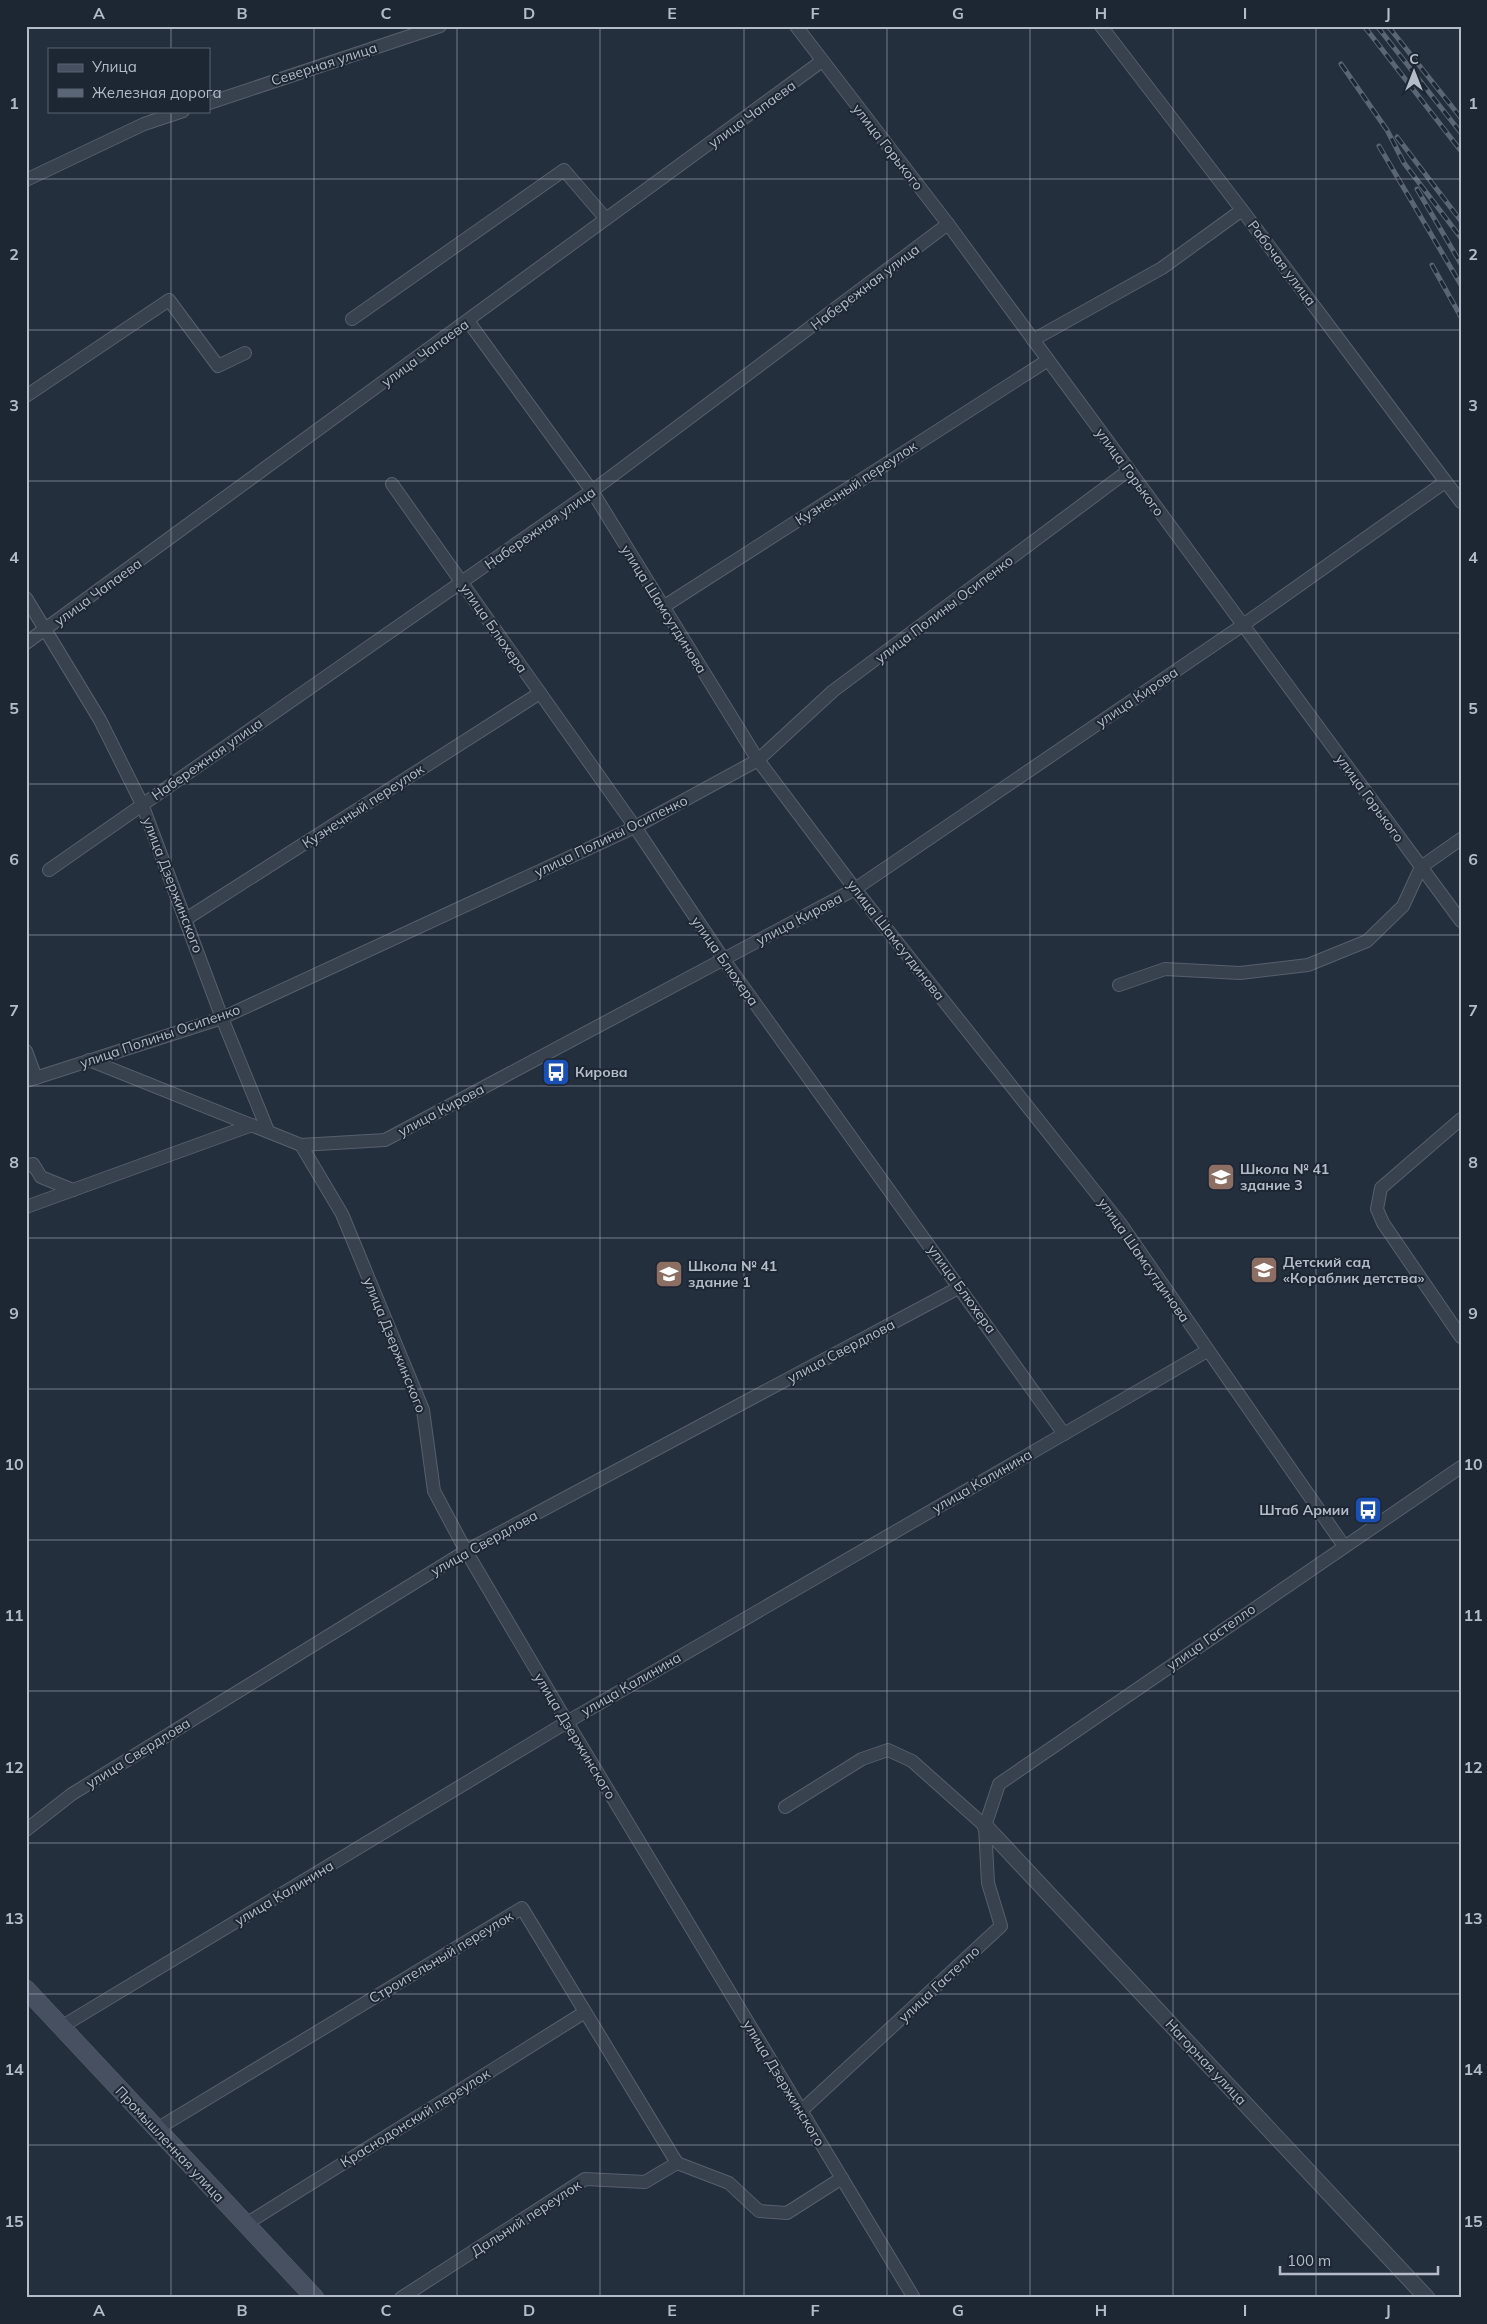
<svg xmlns="http://www.w3.org/2000/svg" width="1487" height="2324" font-family="Mulish,sans-serif">
	<rect width="100%" height="100%" fill="#242f3e"/>
	<g fill="none" stroke-linecap="round" stroke-linejoin="round">
		<g stroke="#565f6c" stroke-width="14">
			<g id="minor">
				<path d="M796 26 948 224 1461 921"/>
				<path d="M1101 26 1242 210 1461 502"/>
				<path d="M209 103 440 26"/>
				<path d="M26 180 144 124 183 111"/>
				<path d="M352 319 564 170 606 219"/>
				<path d="M468 321 592 491 758 760 855 889 1120 1223 1344 1546"/>
				<path d="M1033 340 1162 268 1242 210"/>
				<path d="M26 396 169 300 218 366 245 353"/>
				<path d="M392 484 635 827 724 960 1064 1434"/>
				<path d="M26 598 100 720 142 804 222 1018 268 1131"/>
				<path d="M663 607 1048 360"/>
				<path d="M26 643 822 61"/>
				<path d="M49 870 592 491 948 224"/>
				<path d="M186 919 540 693"/>
				<path d="M1119 985 1165 969 1240 973 1308 965 1367 941 1403 906 1421 867 1461 839"/>
				<path d="M26 1051 36 1078"/>
				<path d="M89 1060 301 1145 385 1140 855 889 1243 625 1445 482"/>
				<path d="M26 1081 222 1018 635 827 758 760 833 691 1129 470"/>
				<path d="M1461 1119 1381 1188 1377 1209 1383 1223 1461 1337"/>
				<path d="M301 1145 342 1214 423 1410 434 1491 466 1551 567 1722 914 2298"/>
				<path d="M26 1166 33 1164 41 1177 73 1190"/>
				<path d="M26 1207 252 1125"/>
				<path d="M785 1807 862 1759 888 1750 912 1761 985 1826"/>
				<path d="M26 1830 72 1794 466 1551 960 1287"/>
				<path d="M61 2027 567 1722 1207 1351"/>
				<path d="M801 2111 1001 1926 988 1883 985 1826 999 1784 1461 1467"/>
				<path d="M157 2129 522 1908 677 2163"/>
				<path d="M246 2224 585 2012"/>
				<path d="M401 2298 585 2179 645 2182 677 2163 729 2183 759 2211 787 2213 842 2178"/>
			</g>
		</g>
		<g stroke="#565f6c" stroke-width="17">
			<path id="tertiary" d="M985 1826 1427 2298"/>
		</g>
		<g stroke="#565f6c" stroke-width="19">
			<path id="secondary" d="M26 1989 315 2298"/>
		</g>
		<use href="#minor" stroke="#38414e" stroke-width="12"/>
		<use href="#tertiary" stroke="#38414e" stroke-width="15"/>
		<use href="#secondary" stroke="#465061" stroke-width="18"/>
		<g stroke="#5a6575" stroke-width="5">
			<g id="rail">
				<path d="M1364 26 1461 151"/>
				<path d="M1377 26 1461 133"/>
				<path d="M1388 26 1461 118"/>
				<path d="M1341 64 1387 130 1404 163 1461 238"/>
				<path d="M1397 137 1461 221"/>
				<path d="M1379 146 1461 285"/>
				<path d="M1417 189 1461 264"/>
				<path d="M1432 265 1461 317"/>
			</g>
		</g>
		<use href="#rail" stroke="#1d2633" stroke-width="3" stroke-dasharray="9" stroke-linecap="butt"/>
	</g>
	<path fill="none" stroke="#b4bcc9" stroke-width="1" stroke-opacity="0.55" d="M171 26V49M314 26V2298M457 26V2298M600 26V2298M744 26V2298M887 26V2298M1030 26V2298M1173 26V2298M1316 26V2298M171 111V2298M26 179H1461M26 330H1461M26 481H1461M26 633H1461M26 784H1461M26 935H1461M26 1086H1461M26 1238H1461M26 1389H1461M26 1540H1461M26 1691H1461M26 1843H1461M26 1994H1461M26 2145H1461"/>
	<defs>
		<g id="bus-square" transform="scale(1.4375)"><rect x="-9" y="-9" width="18" height="18" rx="4" fill="#1a4fb4" stroke="#1d2633"/><path d="M-5-6H5V4H4V6H2V4H-2V6H-4V4H-5ZM-3.5-4V0h7V-4ZM-3.5 1.2v1.5H-2V1.2ZM2 1.2v1.5H3.5V1.2Z" fill="#fff"/></g>
		<g id="school-square" transform="scale(1.4375)"><rect x="-9" y="-9" width="18" height="18" rx="4" fill="#8d6e63" stroke="#1d2633"/><path d="M0-5L7-2L0 1L-7-2ZM-4 1L0 2.5L4 1V4Q0 6-4 4Z" fill="#fff"/></g>
	</defs>
	<g fill-rule="evenodd">
		<use href="#bus-square" x="556" y="1072"/>
		<use href="#school-square" x="1221" y="1177"/>
		<use href="#school-square" x="1264" y="1270"/>
		<use href="#school-square" x="669" y="1274"/>
		<use href="#bus-square" x="1368" y="1510"/>
	</g>
	<g text-anchor="middle" dominant-baseline="central" stroke-width="4" stroke-linejoin="round" paint-order="stroke">
		<g font-size="14" fill="#b4bcc9" stroke="#1d2633">
			<text transform="translate(324 64) rotate(-18)">Северная улица</text>
			<text transform="translate(752 114) rotate(-36)">улица Чапаева</text>
			<text transform="translate(888 147) rotate(52)">улица Горького</text>
			<text transform="translate(1282 263) rotate(53)">Рабочая улица</text>
			<text transform="translate(865 287) rotate(-37)">Набережная улица</text>
			<text transform="translate(425 353) rotate(-36)">улица Чапаева</text>
			<text transform="translate(1130 472) rotate(54)">улица Горького</text>
			<text transform="translate(856 483) rotate(-33)">Кузнечный переулок</text>
			<text transform="translate(540 528) rotate(-35)">Набережная улица</text>
			<text transform="translate(98 592) rotate(-36)">улица Чапаева</text>
			<text transform="translate(664 609) rotate(58)">улица Шамсутдинова</text>
			<text transform="translate(944 609) rotate(-37)">улица Полины Осипенко</text>
			<text transform="translate(494 628) rotate(55)">улица Блюхера</text>
			<text transform="translate(1137 697) rotate(-34)">улица Кирова</text>
			<text transform="translate(207 759) rotate(-35)">Набережная улица</text>
			<text transform="translate(1370 798) rotate(54)">улица Горького</text>
			<text transform="translate(363 806) rotate(-33)">Кузнечный переулок</text>
			<text transform="translate(611 836) rotate(-26)">улица Полины Осипенко</text>
			<text transform="translate(173 885) rotate(69)">улица Дзержинского</text>
			<text transform="translate(799 919) rotate(-28)">улица Кирова</text>
			<text transform="translate(896 940) rotate(52)">улица Шамсутдинова</text>
			<text transform="translate(725 961) rotate(55)">улица Блюхера</text>
			<text transform="translate(160 1036) rotate(-19)">улица Полины Осипенко</text>
			<text transform="translate(441 1110) rotate(-28)">улица Кирова</text>
			<text transform="translate(1144 1260) rotate(55)">улица Шамсутдинова</text>
			<text transform="translate(962 1289) rotate(54)">улица Блюхера</text>
			<text transform="translate(395 1345) rotate(68)">улица Дзержинского</text>
			<text transform="translate(841 1351) rotate(-28)">улица Свердлова</text>
			<text transform="translate(982 1481) rotate(-30)">улица Калинина</text>
			<text transform="translate(484 1543) rotate(-29)">улица Свердлова</text>
			<text transform="translate(1211 1637) rotate(-35)">улица Гастелло</text>
			<text transform="translate(631 1684) rotate(-30)">улица Калинина</text>
			<text transform="translate(575 1736) rotate(59)">улица Дзержинского</text>
			<text transform="translate(138 1753) rotate(-32)">улица Свердлова</text>
			<text transform="translate(284 1893) rotate(-31)">улица Калинина</text>
			<text transform="translate(441 1957) rotate(-31)">Строительный переулок</text>
			<text transform="translate(939 1984) rotate(-43)">улица Гастелло</text>
			<text transform="translate(1206 2062) rotate(47)">Нагорная улица</text>
			<text transform="translate(784 2083) rotate(59)">улица Дзержинского</text>
			<text transform="translate(415 2118) rotate(-32)">Краснодонский переулок</text>
			<text transform="translate(170 2144) rotate(47)">Промышленная улица</text>
			<text transform="translate(526 2218) rotate(-33)">Дальний переулок</text>
		</g>
		<g font-size="14" font-weight="bold" fill="#b4bcc9" stroke="#1d2633" text-anchor="start">
			<text x="575" y="1072">Кирова</text>
			<text x="1240" y="1169">Школа № 41<tspan x="1240" dy="16">здание 3</tspan></text>
			<text x="1283" y="1262">Детский сад<tspan x="1283" dy="16">«Кораблик детства»</tspan></text>
			<text x="688" y="1266">Школа № 41<tspan x="688" dy="16">здание 1</tspan></text>
			<text x="1349" y="1510" text-anchor="end">Штаб Армии</text>
		</g>
	</g>
	<rect width="1487" height="2324" fill="none" stroke="#1d2633" stroke-width="55"/>
	<rect x="48" y="48" width="162" height="65" fill="#1d2633" stroke="#59626f"/>
	<rect x="58" y="64" width="25" height="8" fill="#465061" stroke="#59626f"/>
	<text x="92" y="72" font-size="15" fill="#b4bcc9">Улица</text>
	<rect x="58" y="89" width="25" height="8" fill="#5a6575" stroke="#59626f"/>
	<text x="92" y="98" font-size="15" fill="#b4bcc9">Железная дорога</text>
	<g transform="translate(1414 72)" stroke="#1d2633" stroke-width="4" paint-order="stroke">
	<path d="M0-4L9 19L0 12L-9 19Z" fill="#b4bcc9"/>
	<text y="-8" font-size="14" font-weight="bold" text-anchor="middle" fill="#b4bcc9">С</text>
	</g>
	<path d="M1280 2266v8h158v-8" fill="none" stroke="#b4bcc9" stroke-width="2.5"/>
	<text x="1287" y="2266" font-size="15" fill="#b4bcc9" stroke="#1d2633" stroke-width="4" paint-order="stroke">100 m</text>
	<rect x="28" y="28" width="1432" height="2268" fill="none" stroke="#b4bcc9" stroke-width="2"/>
	<g font-size="16" text-anchor="middle" font-weight="bold" fill="#b4bcc9">
		<text x="99" y="19">A</text>
		<text x="242" y="19">B</text>
		<text x="386" y="19">C</text>
		<text x="529" y="19">D</text>
		<text x="672" y="19">E</text>
		<text x="815" y="19">F</text>
		<text x="958" y="19">G</text>
		<text x="1101" y="19">H</text>
		<text x="1245" y="19">I</text>
		<text x="1388" y="19">J</text>
		<text x="14" y="109">1</text>
		<text x="1473" y="109">1</text>
		<text x="14" y="260">2</text>
		<text x="1473" y="260">2</text>
		<text x="14" y="411">3</text>
		<text x="1473" y="411">3</text>
		<text x="14" y="563">4</text>
		<text x="1473" y="563">4</text>
		<text x="14" y="714">5</text>
		<text x="1473" y="714">5</text>
		<text x="14" y="865">6</text>
		<text x="1473" y="865">6</text>
		<text x="14" y="1016">7</text>
		<text x="1473" y="1016">7</text>
		<text x="14" y="1168">8</text>
		<text x="1473" y="1168">8</text>
		<text x="14" y="1319">9</text>
		<text x="1473" y="1319">9</text>
		<text x="14" y="1470">10</text>
		<text x="1473" y="1470">10</text>
		<text x="14" y="1621">11</text>
		<text x="1473" y="1621">11</text>
		<text x="14" y="1773">12</text>
		<text x="1473" y="1773">12</text>
		<text x="14" y="1924">13</text>
		<text x="1473" y="1924">13</text>
		<text x="14" y="2075">14</text>
		<text x="1473" y="2075">14</text>
		<text x="14" y="2227">15</text>
		<text x="1473" y="2227">15</text>
		<text x="99" y="2316">A</text>
		<text x="242" y="2316">B</text>
		<text x="386" y="2316">C</text>
		<text x="529" y="2316">D</text>
		<text x="672" y="2316">E</text>
		<text x="815" y="2316">F</text>
		<text x="958" y="2316">G</text>
		<text x="1101" y="2316">H</text>
		<text x="1245" y="2316">I</text>
		<text x="1388" y="2316">J</text>
	</g>
</svg>
